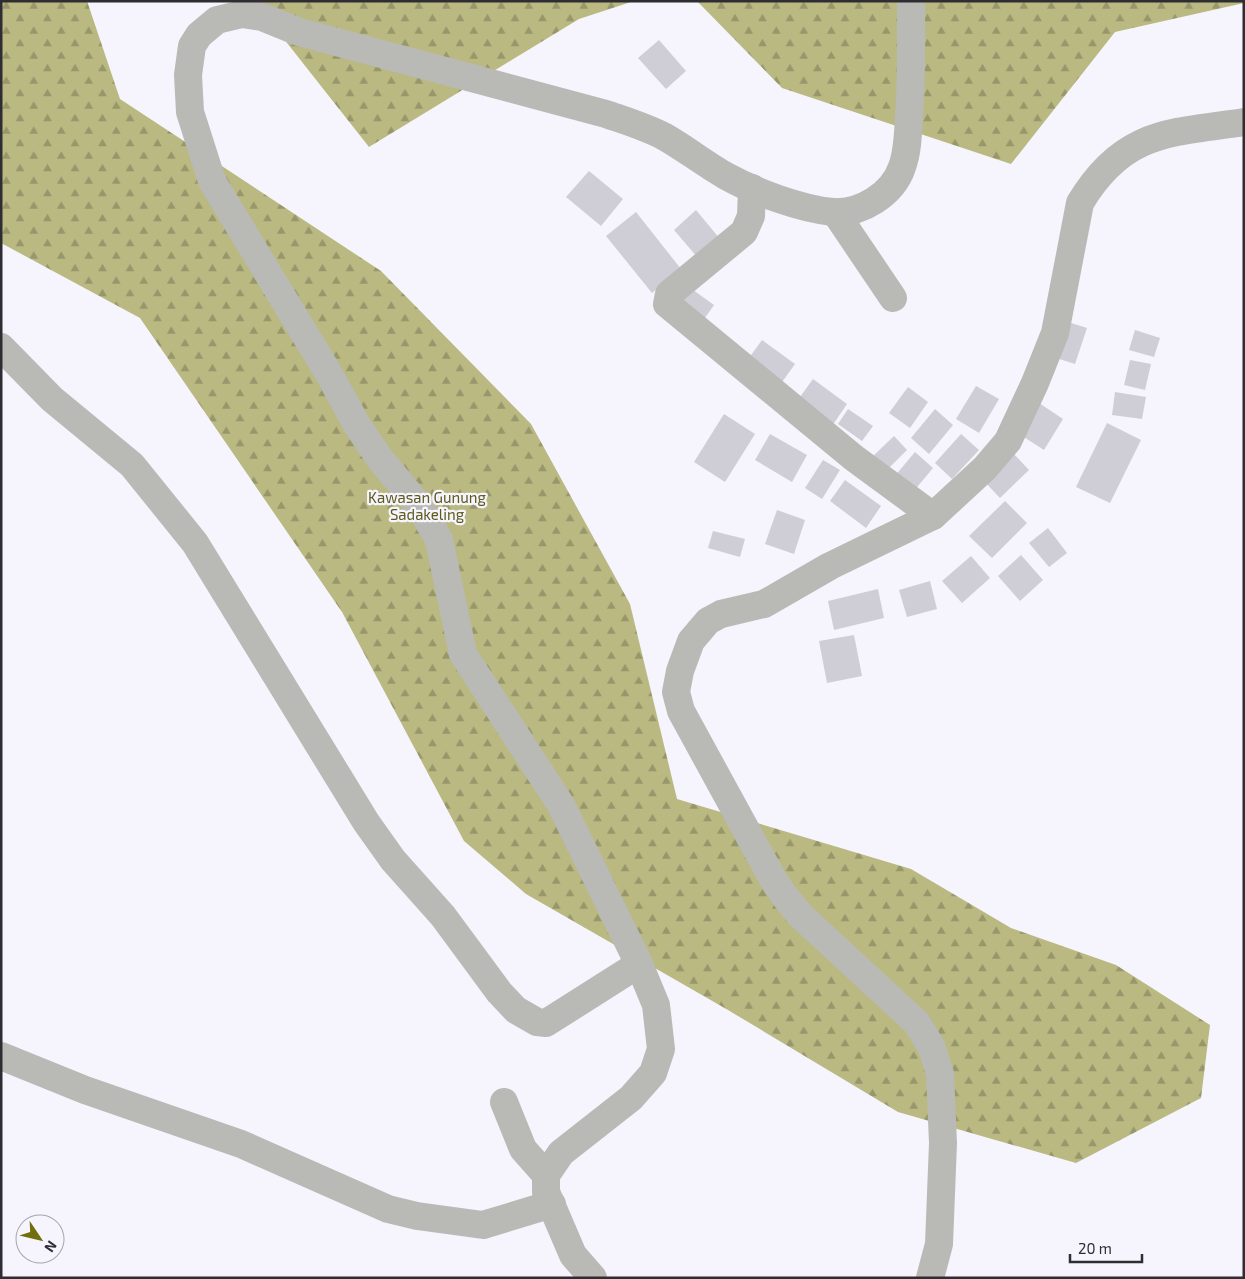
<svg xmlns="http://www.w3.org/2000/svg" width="1245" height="1279" font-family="'Exo 2',sans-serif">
	<defs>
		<pattern id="forest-firs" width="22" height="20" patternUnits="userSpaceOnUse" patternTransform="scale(1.25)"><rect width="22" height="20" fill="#bab982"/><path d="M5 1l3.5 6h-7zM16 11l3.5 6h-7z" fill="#98976b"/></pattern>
	</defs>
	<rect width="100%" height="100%" fill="#f6f4fd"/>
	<g fill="url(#forest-firs)">
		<path d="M1 1H87L120 99 381 271 531 424 630 604 677 799 911 869 1011 928 1116 965 1210 1025 1201 1098 1076 1163 898 1112 728 1010 526 894 464 841 342 612 140 318 1 243Z"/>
		<path d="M254 1H634L579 19 369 147Z"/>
		<path d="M697 1H1244V3L1115 32 1011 164 782 88Z"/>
	</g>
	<g fill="#cfced6">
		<path d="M659 40 686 71 666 89 638 58Z"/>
		<path d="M589 171 623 199 601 226 566 197Z"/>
		<path d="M696 210 720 239 698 258 674 230Z"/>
		<path d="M636 212 681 269 652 293 606 236Z"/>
		<path d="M689 287 714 305 700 325 675 307Z"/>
		<path d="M1065 321 1087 328 1075 364 1053 357Z"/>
		<path d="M1135 330 1160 338 1154 357 1129 350Z"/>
		<path d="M762 340 795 364 780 385 746 362Z"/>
		<path d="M1130 360 1151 364 1145 390 1124 385Z"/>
		<path d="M813 379 847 404 830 429 795 404Z"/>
		<path d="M976 386 999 399 979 433 956 419Z"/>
		<path d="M908 387 928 402 910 428 889 413Z"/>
		<path d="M1115 392 1146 397 1142 419 1112 415Z"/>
		<path d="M1036 401 1063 419 1044 450 1016 432Z"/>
		<path d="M848 409 873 426 862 441 838 424Z"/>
		<path d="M935 409 953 425 929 454 911 438Z"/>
		<path d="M724 414 755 434 725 482 694 462Z"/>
		<path d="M1107 423 1141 440 1110 503 1076 487Z"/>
		<path d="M770 434 807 455 792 482 755 460Z"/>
		<path d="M961 434 979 450 952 479 935 463Z"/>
		<path d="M894 436 907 450 884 473 870 459Z"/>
		<path d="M915 452 933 468 913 492 894 477Z"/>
		<path d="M1012 452 1029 470 1000 498 983 480Z"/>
		<path d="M823 460 840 470 822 499 805 488Z"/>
		<path d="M845 480 881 506 866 528 830 501Z"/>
		<path d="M1005 501 1027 523 992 558 969 536Z"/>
		<path d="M777 510 805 520 794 554 765 544Z"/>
		<path d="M1048 528 1067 553 1049 567 1029 543Z"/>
		<path d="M713 531 745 539 740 557 708 548Z"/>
		<path d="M1021 555 1043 580 1020 601 998 576Z"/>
		<path d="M971 556 990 578 962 603 942 581Z"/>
		<path d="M930 581 937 609 907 617 899 590Z"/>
		<path d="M878 589 884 618 834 630 828 601Z"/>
		<path d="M854 635 862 676 827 683 819 641Z"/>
	</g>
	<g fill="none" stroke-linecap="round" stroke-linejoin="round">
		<g stroke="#b9bab6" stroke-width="28">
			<path d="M752 188 751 216 744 232 669 294 667 304 854 458 933 516"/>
			<path d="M835 212 893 298"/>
			<path d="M1 347 52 399 132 465 195 543 366 822 393 860 443 916 499 992 516 1010 537 1022 546 1023 639 964"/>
			<path d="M1 1056 85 1090 241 1144 388 1209 417 1216 483 1225 552 1204"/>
			<path d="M504 1102 523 1149 546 1175"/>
			<path d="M593 1278 573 1255 546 1192V1175L561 1153 631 1098 653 1073 661 1049 656 1005 639 964 561 805 463 654 439 540 420 507 380 459 357 425 329 374 212 181 190 112 188 75 192 46 199 35 217 20 242 14 262 17 299 32 606 114C626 121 646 127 665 137 686 149 705 164 726 176 755 192 801 209 833 212 861 214 893 194 902 167 908 151 908 132 909 115 912 77 911 39 911 1"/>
			<path d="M930 1278 939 1244 943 1143 940 1074 932 1048 917 1023 800 915 786 898 774 881 681 711 676 692 680 671 691 641 708 621 721 614 764 604 830 566 933 516 985 468 1008 441 1035 383 1055 333 1080 203C1123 131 1169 133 1244 122"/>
		</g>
	</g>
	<g text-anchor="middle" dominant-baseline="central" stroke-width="4.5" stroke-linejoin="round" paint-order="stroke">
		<g font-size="15" fill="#5b591b" stroke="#f6f4fd">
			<text x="427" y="497">Kawasan Gunung<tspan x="427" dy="17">Sadakeling</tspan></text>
		</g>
	</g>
	<rect width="1245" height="1279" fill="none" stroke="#2e2d31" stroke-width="5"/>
	<g transform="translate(40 1239) rotate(125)"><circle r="24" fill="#f6f4fd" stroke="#a6a4ab"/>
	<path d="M0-4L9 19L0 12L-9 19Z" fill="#716e0d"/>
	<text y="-8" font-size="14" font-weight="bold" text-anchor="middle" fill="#2e2d31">N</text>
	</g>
	<path d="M1070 1254v8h72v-8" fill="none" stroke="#2e2d31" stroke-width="2.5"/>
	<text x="1078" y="1254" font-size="15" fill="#2e2d31" stroke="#f6f4fd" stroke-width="4" paint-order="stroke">20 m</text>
</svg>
